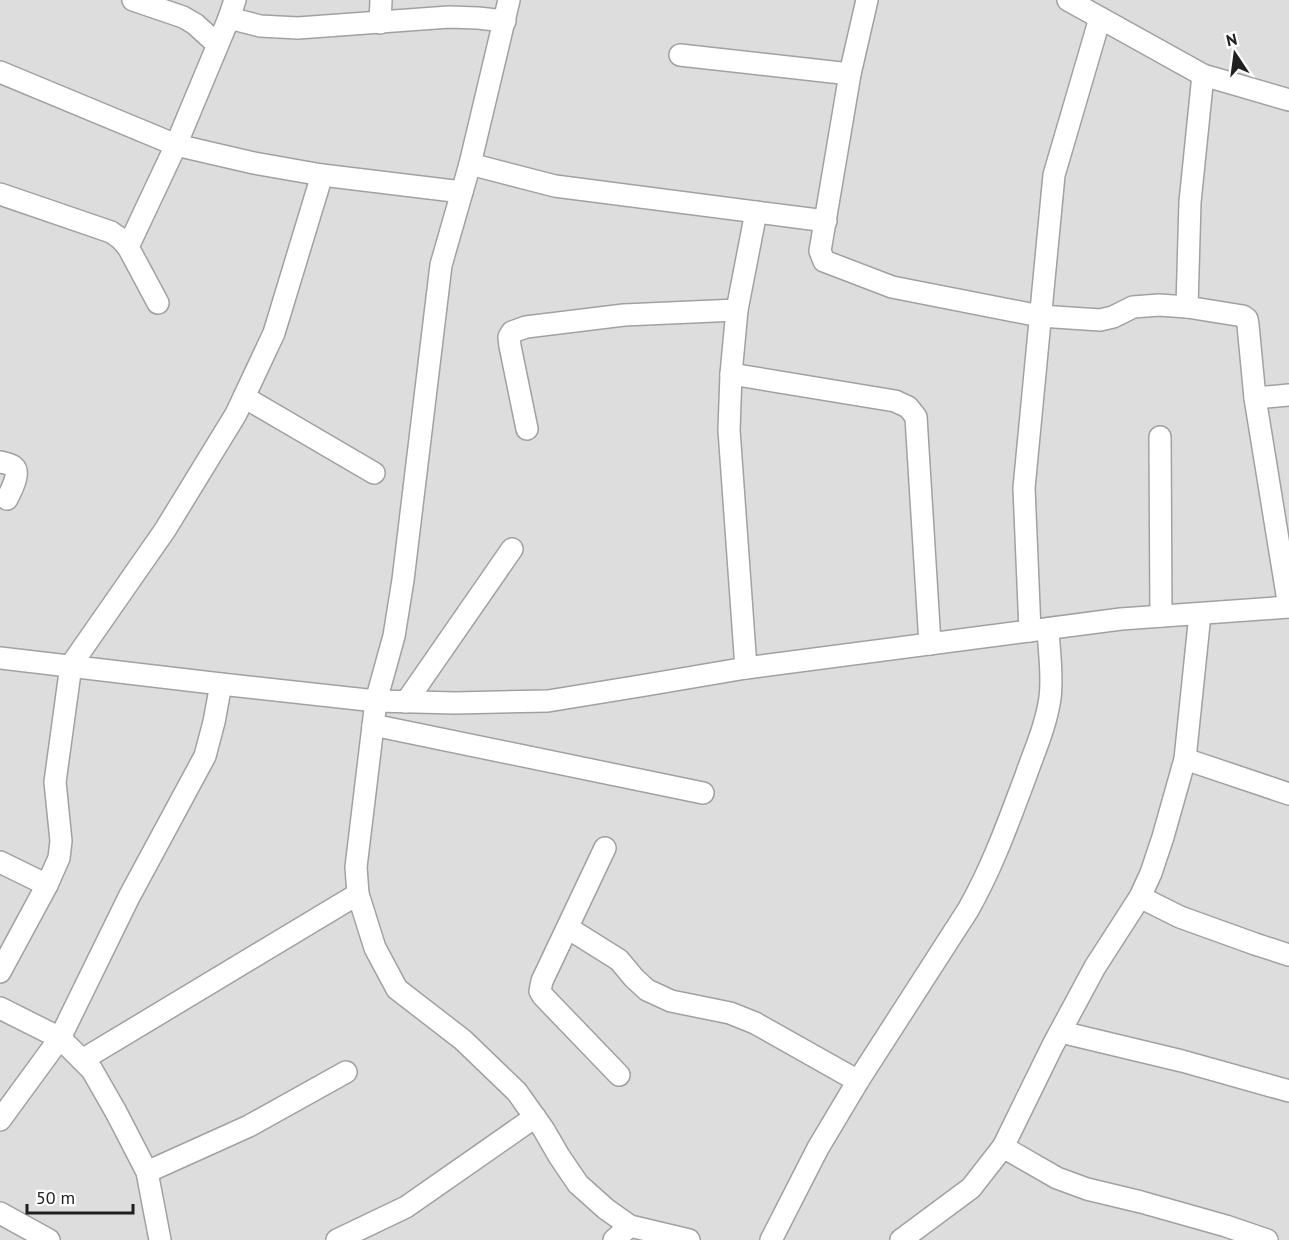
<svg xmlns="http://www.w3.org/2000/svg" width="1289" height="1240" font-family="'PT Sans',sans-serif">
	<rect width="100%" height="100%" fill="#f0ece7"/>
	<rect fill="#dedddd" x="0" y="0" width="1289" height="1240"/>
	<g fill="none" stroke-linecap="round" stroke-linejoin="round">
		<g stroke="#a1a1a1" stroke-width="24">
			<g id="minor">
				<path d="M133 0 183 17 195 24 217 44"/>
				<path d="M509 0 470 164 441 265 403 580 394 636 376 701 356 867 358 894 375 948 397 989 463 1040 517 1092 544 1130 559 1156 578 1184 606 1209 630 1226 689 1240"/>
				<path d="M867 0 850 74 820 251 824 261 892 287 1040 316 1100 320 1113 317 1133 307 1159 305 1187 307 1243 316 1247 319 1248 325 1255 398 1289 607"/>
				<path d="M1068 0 1203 75 1289 100"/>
				<path d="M229 18 260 26 298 28 449 17 478 18 505 21"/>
				<path d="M380 23 381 0"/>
				<path d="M680 55 850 74"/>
				<path d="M0 72 176 145 254 163 322 175 462 192"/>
				<path d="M470 164 555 186 826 221"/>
				<path d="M0 194 111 232 121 239 128 247 158 303"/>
				<path d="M128 247 176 145 229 18 235 0"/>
				<path d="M1187 307 1190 202 1203 75"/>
				<path d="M731 374 895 401 908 407 916 417 930 644"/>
				<path d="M244 397 374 473"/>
				<path d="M1255 398 1289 395"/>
				<path d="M527 429 510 346 509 337 512 332 526 327 624 315 737 310"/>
				<path d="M1160 437 1161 616"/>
				<path d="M0 462C4 463 11 464 14 467 21 474 10 492 7 499"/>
				<path d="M1030 631 1024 488 1054 175 1100 18"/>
				<path d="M0 658 221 684 376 701 455 703 548 701 646 685 746 668 1121 619 1289 607"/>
				<path d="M746 668 729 430 731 374 737 310 756 212"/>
				<path d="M406 702 512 549"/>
				<path d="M373 725 703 793"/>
				<path d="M1185 759 1289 794"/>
				<path d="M605 848 542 981 540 991 543 996 619 1075"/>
				<path d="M0 862 47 885"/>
				<path d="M1140 897 1180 917 1255 944 1289 955"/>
				<path d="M568 928 619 960 634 978 647 990 671 1001 730 1013 755 1023 858 1081"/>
				<path d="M0 972 47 885 59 858 61 841 55 782 71 665 165 530 236 414 274 333 322 175"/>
				<path d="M0 1008 60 1038 92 1070 116 1112 147 1172 160 1240"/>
				<path d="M1061 1032 1182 1061 1289 1091"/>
				<path d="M82 1060 358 894"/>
				<path d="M0 1120 60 1038 129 897 205 756 214 722 221 684"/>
				<path d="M1003 1147 1057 1178 1087 1189 1141 1202 1226 1226 1267 1240"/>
				<path d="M147 1172 249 1126 346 1072"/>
				<path d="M0 1213 49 1240"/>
				<path d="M337 1240 406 1207 535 1117"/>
				<path d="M614 1240 630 1226"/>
				<path d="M771 1240 818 1148 858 1081 968 910C992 868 1008 823 1025 778 1034 752 1046 726 1050 698 1053 675 1049 652 1048 629"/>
				<path d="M901 1240 971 1188 1003 1147 1053 1045 1095 967 1140 897 1151 873 1163 837 1185 759 1200 614"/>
			</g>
		</g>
		<use href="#minor" stroke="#fff" stroke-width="21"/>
	</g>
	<g transform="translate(1235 54) rotate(347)" stroke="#ffffff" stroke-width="4.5" paint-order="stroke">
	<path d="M0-4.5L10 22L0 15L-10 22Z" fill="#202020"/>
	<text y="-9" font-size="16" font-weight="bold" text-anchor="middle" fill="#202020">N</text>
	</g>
	<path d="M27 1204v9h106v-9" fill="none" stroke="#202020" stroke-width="3"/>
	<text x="36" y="1204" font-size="18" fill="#202020" stroke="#ffffff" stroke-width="4.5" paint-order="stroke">50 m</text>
</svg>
